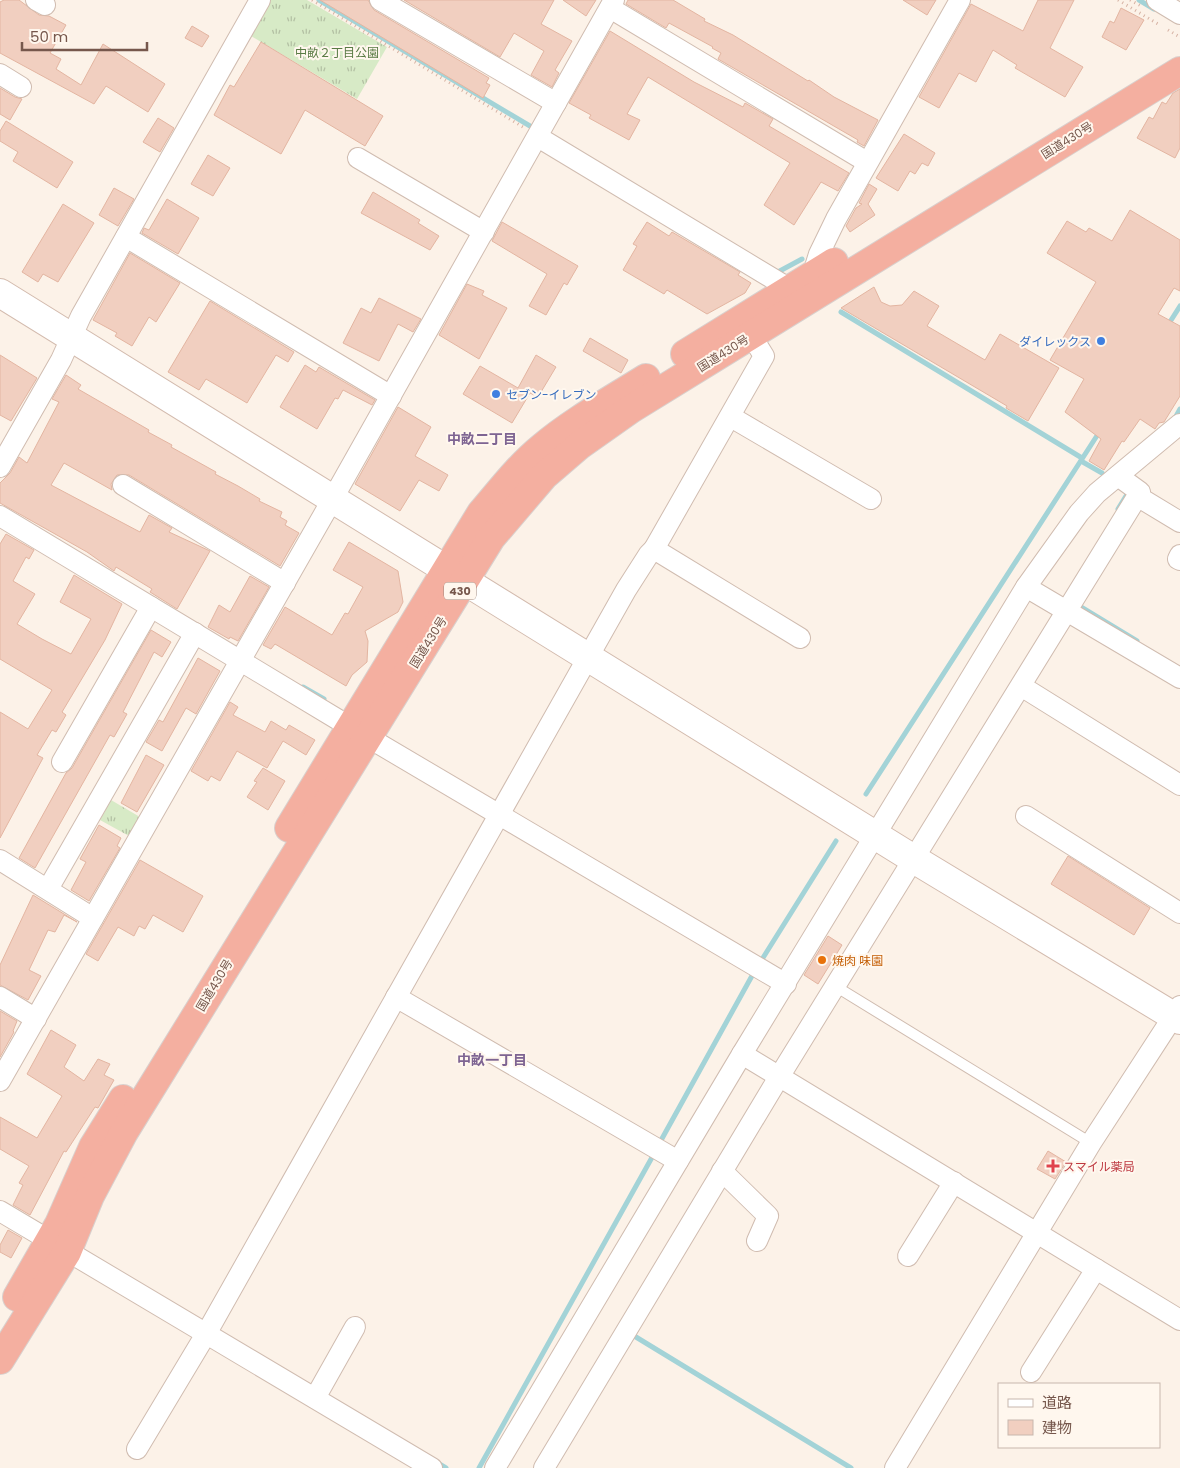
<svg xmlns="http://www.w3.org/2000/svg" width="1180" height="1468" font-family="Poppins,'Noto Sans JP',sans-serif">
	<defs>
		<pattern id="grass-tufts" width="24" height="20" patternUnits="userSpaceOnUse" patternTransform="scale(1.25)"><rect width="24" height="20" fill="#d7eac6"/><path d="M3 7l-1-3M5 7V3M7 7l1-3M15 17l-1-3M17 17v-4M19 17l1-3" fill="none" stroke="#b3c0a3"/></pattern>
	</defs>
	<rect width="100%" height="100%" fill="#fcf2e8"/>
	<g fill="url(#grass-tufts)">
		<path d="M271 0H307L387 47 357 99 251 36Z"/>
		<path d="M111 800 140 817 129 836 100 820Z"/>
	</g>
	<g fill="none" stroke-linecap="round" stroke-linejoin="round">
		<g stroke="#a3d3d7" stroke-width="5">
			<path d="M319 0 535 129"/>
			<path d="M1139 0 1154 9"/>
			<path d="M776 273 802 259"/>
			<path d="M841 312 1082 458"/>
			<path d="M1168 325 1180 306"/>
			<path d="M1174 420 1180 409"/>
			<path d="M1081 461 1102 473"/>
			<path d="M1118 509 1126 496"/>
			<path d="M1076 604 1137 641"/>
			<path d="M303 687 324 699"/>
			<path d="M866 794 1100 431"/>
			<path d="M761 961 836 841"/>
			<path d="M659 1144 753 974"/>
			<path d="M631 1334 851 1468"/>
			<path d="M436 1462 446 1468"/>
			<path d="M479 1468 655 1152"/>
		</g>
	</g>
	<g fill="#f1cfc0" stroke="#e3b5a1">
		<path d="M4 0H19L39 15 49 16 66 25 50 53 61 59 56 69 81 85 103 44 165 84 148 112 106 86 94 104 0 53V2Z"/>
		<path d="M320 0H368L374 10 489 78 486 83 490 85 483 98Z"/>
		<path d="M404 0H554L541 24 572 41 555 70 559 73 552 87 531 75 544 51 514 33 500 57Z"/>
		<path d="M563 0H596L586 16Z"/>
		<path d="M628 0H673L705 19 704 21 733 35 808 81 809 80 834 97 878 120 864 146 857 142 858 140 718 59 721 53 712 48 713 47 669 23 666 28 626 4Z"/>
		<path d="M903 0H936L927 15Z"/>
		<path d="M1038 0H1074L1050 48 1083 67 1065 97 1015 68 1017 65 993 50 976 82 959 73 939 108 919 97 971 4 1023 31Z"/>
		<path d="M1121 8 1144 20 1126 50 1102 37 1110 21 1114 23Z"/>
		<path d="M192 26 209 36 202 47 185 38Z"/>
		<path d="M610 31 694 82 743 107 745 103 773 119 769 126 849 173 838 191 821 182 794 225 764 205 790 163 648 77 627 114 640 120 629 140 589 118 591 115 569 103Z"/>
		<path d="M261 42 383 116 365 146 305 110 281 154 214 115 230 85 234 87Z"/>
		<path d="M0 88 15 97 22 99 10 120 0 114Z"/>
		<path d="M1180 89V148L1175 158 1137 138 1149 117 1153 119 1162 102 1166 104 1173 93Z"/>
		<path d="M158 118 174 128 160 152 143 142Z"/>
		<path d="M6 121 73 162 57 188 13 161 18 152 0 141V131Z"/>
		<path d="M904 134 935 153 928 166 922 163 915 174 910 171 898 191 876 178Z"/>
		<path d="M208 155 230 168 213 196 191 184Z"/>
		<path d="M869 184 877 189 868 204 875 215 850 232 846 226 856 208 862 204 859 203Z"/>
		<path d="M114 188 134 199 118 226 99 215Z"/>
		<path d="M373 192 420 220 418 223 439 236 430 250 361 213Z"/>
		<path d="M167 199 199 218 178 254 142 233 144 228 149 230Z"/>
		<path d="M63 204 94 223 58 282 43 274 38 282 22 272Z"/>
		<path d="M1130 210 1180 240V291L1174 288 1158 314 1180 326V396L1164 422 1159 423 1155 429 1140 419 1124 442 1122 441 1104 470 1089 461 1101 439 1065 412 1084 379 1050 360 1096 282 1047 253 1067 221 1086 232 1089 228 1112 241Z"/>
		<path d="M502 222 578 266 567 285 564 283 546 315 529 306 547 274 492 241Z"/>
		<path d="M647 222 669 236 672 232 740 272 738 275 751 283 745 293 707 314 667 290 664 294 623 270 637 246 633 244Z"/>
		<path d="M130 253 180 283 156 322 149 317 132 346 115 336 117 333 93 320Z"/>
		<path d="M467 284 484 291 482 295 507 308 479 359 439 335Z"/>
		<path d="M874 287 881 302 890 306 902 305 914 291 939 306 927 326 985 360 1000 334 1059 368 1028 421 1006 408 1007 406 841 308Z"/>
		<path d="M379 298 421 319 413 332 398 324 379 361 343 343 361 308 371 313Z"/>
		<path d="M210 301 294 352 288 362 276 355 247 403 206 379 199 390 168 372Z"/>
		<path d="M590 338 628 360 621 373 583 351Z"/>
		<path d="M0 355 37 378 11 421 0 415Z"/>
		<path d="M536 355 556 367 538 397 530 393 512 423 463 394 480 366 518 388Z"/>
		<path d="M305 365 316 372 319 367 375 400 372 405 343 390 338 399 335 398 317 429 280 407Z"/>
		<path d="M66 375 81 385 78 389 149 430 148 432 172 445 171 447 216 472 215 474 238 486 260 499 259 501 282 512 280 517 287 521 285 525 299 533 280 566 129 475H117L111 484 112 490 64 463 51 485 140 532 149 515 172 528 169 532 210 551 177 609 150 592 152 589 116 567 114 571 87 552 0 503V483L10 473 19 457 27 463 59 402 52 399Z"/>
		<path d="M398 407 431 427 415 456 448 475 439 491 419 480 400 511 355 484Z"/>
		<path d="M6 534 34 550 29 559 26 557 13 581 35 594 17 624 42 639 71 654 91 619 60 602 74 575 122 604 105 640 62 712 66 715 56 732 52 730 37 755 43 758 0 838V712L28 729 52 690 0 659V544Z"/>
		<path d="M349 542 398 571 403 602 398 612 365 631 368 641 367 662 352 675 346 686 275 644 271 649 263 645 285 607 332 635 345 613 348 614 363 587 333 570Z"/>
		<path d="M250 576 269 587 238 641 230 637 229 639 208 627 219 605 230 612Z"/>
		<path d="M151 630 171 642 162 657 154 652 123 712 127 714 114 737 110 735 35 868 19 858 66 773 72 768Z"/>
		<path d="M198 658 220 671 196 714 186 708 162 751 146 742 159 720 163 722Z"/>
		<path d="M230 702 238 707 233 715 265 732 271 721 286 730 289 725 315 740 306 755 283 741 267 768 237 751 220 781 211 776 208 781 191 771Z"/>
		<path d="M146 755 164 765 137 812 121 803Z"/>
		<path d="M263 768 285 781 268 810 247 797 257 782 254 781Z"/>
		<path d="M99 825 121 838 117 846 120 848 89 901 71 890 86 862 80 859Z"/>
		<path d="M1068 856 1150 908 1134 935 1051 884Z"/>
		<path d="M140 860 203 896 183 932 153 915 145 929 139 926 134 936 118 927 98 961 86 954Z"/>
		<path d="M33 895 77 922 64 915 55 932 48 930 29 970 41 976 28 1000 0 985V965Z"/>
		<path d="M828 936 842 945 818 984 804 975Z"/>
		<path d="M0 1011 17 1021 13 1031 14 1032 0 1057Z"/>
		<path d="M51 1030 76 1045 64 1067 84 1081 98 1059 110 1064 104 1075 114 1080 98 1108 95 1107 66 1152 64 1151 30 1215 13 1205 23 1185 19 1183 29 1166 0 1149V1117L37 1138 62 1096 27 1074Z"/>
		<path d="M1048 1151 1066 1162 1055 1179 1037 1169Z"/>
		<path d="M8 1230 22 1238 11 1258 0 1252V1245Z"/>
	</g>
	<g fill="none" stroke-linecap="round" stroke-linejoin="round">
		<g stroke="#d0bcb0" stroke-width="12">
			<path id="lane" d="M835 986 1091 1143"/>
		</g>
		<g stroke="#d0bcb0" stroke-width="22">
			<g id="street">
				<path d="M36 0 45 5"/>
				<path d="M380 0 556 103"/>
				<path d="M1157 0 1180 14"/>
				<path d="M610 8 867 162"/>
				<path d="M0 74 21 87"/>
				<path d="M538 137 790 289 797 297"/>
				<path d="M358 158 484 232"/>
				<path d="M126 237 391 396"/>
				<path d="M811 280 819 254 836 219 960 0"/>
				<path d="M731 417 871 499"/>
				<path d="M0 467 61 360 81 316 260 0"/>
				<path d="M123 485 285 583"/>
				<path d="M1137 496 1180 522"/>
				<path d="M0 516 337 719 786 984"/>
				<path d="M654 549 800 638"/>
				<path d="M1180 555 1178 559 1180 560"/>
				<path d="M1026 587 1180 678"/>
				<path d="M1021 686 1180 785"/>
				<path d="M62 762 151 607"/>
				<path d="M1026 816 1180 913"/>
				<path d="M0 860 93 918"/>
				<path d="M48 889 195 633"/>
				<path d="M0 997 36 1019"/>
				<path d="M396 997 678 1161"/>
				<path d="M742 1054 1180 1320"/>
				<path d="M0 1081 332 500 614 0"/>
				<path d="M722 1171 768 1216 757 1241"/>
				<path d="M0 1211 432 1468"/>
				<path d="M908 1256 954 1182"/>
				<path d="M1031 1372 1096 1269"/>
				<path d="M315 1398 355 1327"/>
				<path d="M137 1449 206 1334 626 590 649 554 654 549 764 356 744 324"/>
				<path d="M495 1468 742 1054 1026 587 1079 513 1097 493 1180 424"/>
				<path d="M544 1468 779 1077 1140 492 1118 476"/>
				<path d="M895 1468 1091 1143 1180 1006"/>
			</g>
		</g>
		<g stroke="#d3bbae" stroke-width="30">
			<path id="secondary" d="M0 293 912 858 1180 1020"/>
		</g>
		<g stroke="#d9d0cd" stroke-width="30">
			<g id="highway">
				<path d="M685 354 834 262"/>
				<path d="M289 828 481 513C500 491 518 467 541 448 573 421 611 400 646 378"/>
				<path d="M17 1297 59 1224 93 1147 123 1099"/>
				<path d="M0 1360 67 1252 90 1196 124 1132 491 538 544 476 580 445 631 409 1180 71"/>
			</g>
		</g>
		<g stroke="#d6b2a3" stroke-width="3" stroke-dasharray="1 4" stroke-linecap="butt">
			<path d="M312 0 523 127"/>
			<path d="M1118 0 1158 24"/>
			<path d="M1130 0 1141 6"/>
			<path d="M1168 30 1178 36"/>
		</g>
		<use href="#lane" stroke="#fff" stroke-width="10"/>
		<use href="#street" stroke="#fff" stroke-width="20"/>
		<use href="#secondary" stroke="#fff" stroke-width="28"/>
		<use href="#highway" stroke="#f4afa0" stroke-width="28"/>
	</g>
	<g fill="#3f7fe0" stroke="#fff7ee" stroke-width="2">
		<circle cx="1101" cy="341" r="5"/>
		<circle cx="496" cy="394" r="5"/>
	</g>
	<circle fill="#e8710a" stroke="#fff7ee" stroke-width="2" cx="822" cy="960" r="5"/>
	<path fill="#e0444e" stroke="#fff7ee" stroke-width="2" d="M1050.5 1158.5h5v5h5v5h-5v5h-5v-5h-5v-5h5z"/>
	<g text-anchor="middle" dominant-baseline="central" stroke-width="4" stroke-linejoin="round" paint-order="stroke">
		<rect fill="#fff7ee" stroke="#9f877d" stroke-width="1" x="444" y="582.5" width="32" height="17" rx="4"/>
		<g font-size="11" font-weight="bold" fill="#76574c">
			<text x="460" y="591">430</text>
		</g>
		<g font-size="12" fill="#597b44" stroke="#fff7ee">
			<text x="337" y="52">中畝２丁目公園</text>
		</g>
		<g font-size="12" fill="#76574c" stroke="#fff7ee">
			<text transform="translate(1067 140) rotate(-32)">国道430号</text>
			<text transform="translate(723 353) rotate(-32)">国道430号</text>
			<text transform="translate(428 642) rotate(-58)">国道430号</text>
			<text transform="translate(214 985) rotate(-59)">国道430号</text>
		</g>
		<g font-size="12" fill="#366cbe" stroke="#fff7ee" text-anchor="end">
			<text x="1091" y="341">ダイレックス</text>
			<text x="506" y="394" text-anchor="start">セブン-イレブン</text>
		</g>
		<g font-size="12" fill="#c56008" stroke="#fff7ee" text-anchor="start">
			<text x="832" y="960">焼肉 味園</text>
		</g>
		<g font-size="12" fill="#be3a42" stroke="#fff7ee" text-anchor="start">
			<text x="1063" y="1166">スマイル薬局</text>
		</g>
		<g font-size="14" font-weight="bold" fill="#7e6492" stroke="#fff7ee">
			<text x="482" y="439">中畝二丁目</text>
			<text x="492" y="1060">中畝一丁目</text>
		</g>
	</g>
	<rect x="998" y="1383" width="162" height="65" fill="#fff7ee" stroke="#c8b7ad"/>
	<rect x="1008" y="1399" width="25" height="8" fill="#ffffff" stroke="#c8b7ad"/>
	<text x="1042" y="1408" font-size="15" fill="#76574c">道路</text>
	<rect x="1008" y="1420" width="25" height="15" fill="#f1cfc0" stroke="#c8b7ad"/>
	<text x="1042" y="1433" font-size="15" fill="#76574c">建物</text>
	<path d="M22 42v8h125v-8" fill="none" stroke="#76574c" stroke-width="2.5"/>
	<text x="30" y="42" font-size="15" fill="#76574c" stroke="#fff7ee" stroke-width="4" paint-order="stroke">50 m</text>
</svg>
